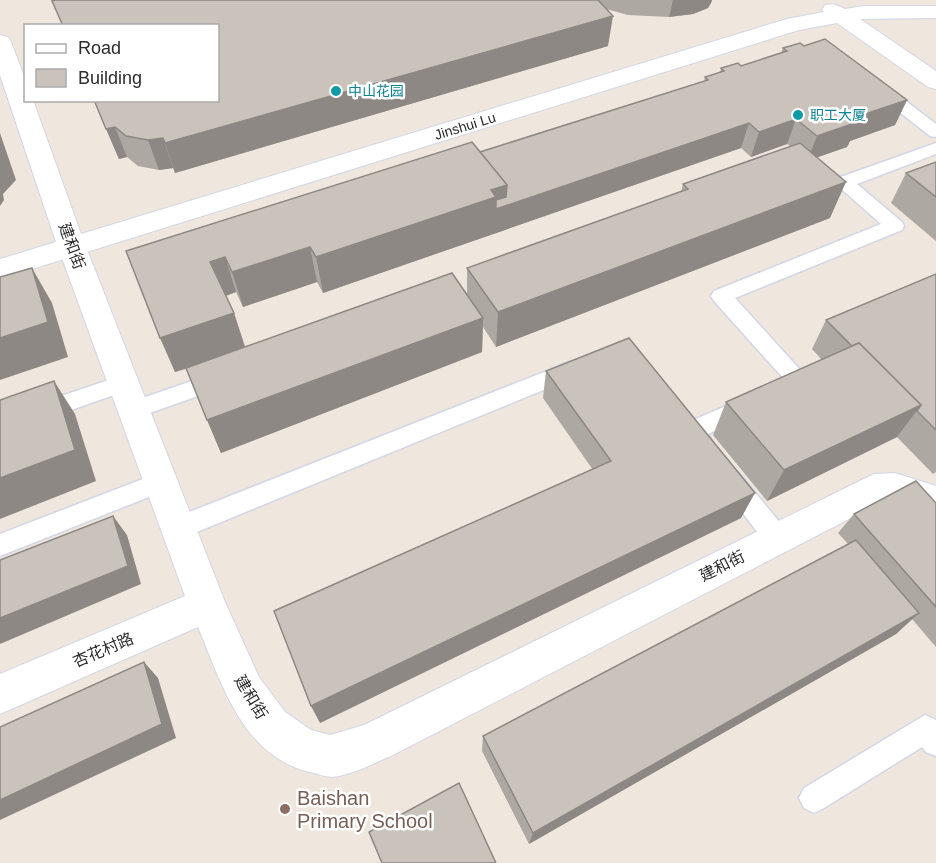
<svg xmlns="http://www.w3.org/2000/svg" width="936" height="863" font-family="Helvetica,'Noto Sans SC',sans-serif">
	<rect width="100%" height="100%" fill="#efe6dd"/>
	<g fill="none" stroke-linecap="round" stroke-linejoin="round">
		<g stroke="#d2d6e6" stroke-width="3">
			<g id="lane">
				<path d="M880 84 886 86 936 124V137L930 136 874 92 872 89 874 86Z"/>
				<path d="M936 143V154L857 184 902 222 904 226 902 230 735 298 811 382C805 393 787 400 775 396L772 390 775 384 785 380 714 301 711 296 714 291 881 224 838 186 835 182 838 178Z"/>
				<path d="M572 361 580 363 583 369 580 375 187 536 178 539 169 536 166 528 169 520Z"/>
				<path d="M221 371 229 373 232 379 229 385 133 419 125 416 122 410 125 404Z"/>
				<path d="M123 375 131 377 134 383 131 389 0 435V417Z"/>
				<path d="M747 397 755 400 758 406 755 412 708 434 715 446 712 453C696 458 688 444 681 431L684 424Z"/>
				<path d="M730 469 738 472 786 530 789 538 786 546 777 549 768 546 722 486 718 479 722 472Z"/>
				<path d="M161 472 169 475 173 482 169 489 0 556V534Z"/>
				<path d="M925 715 936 720V756L926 752 922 747 824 808 814 813 804 808 799 798 804 788Z"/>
			</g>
		</g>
		<g stroke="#d2d6e6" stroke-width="2">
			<path id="street" d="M72 237 82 240 86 247 225 602 259 677 285 712 311 730 330 735 364 725 874 474 895 473 936 486V516L895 503 878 504 393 755C374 763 353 775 332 777 325 777 316 773 309 772 242 755 222 684 198 627L0 714V674L185 596 58 247 62 240Z"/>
		</g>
		<g stroke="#d2d6e6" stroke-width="2">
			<path id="secondary" d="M833 4 845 9 864 6H936V18L860 19 936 71V89L928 87 837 23 799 30 0 279V259L56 242 0 75V35L8 37 11 42 26 81V100H33L81 234 787 19 824 12 822 10 825 5Z"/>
		</g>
		<use href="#lane" fill="#fff" fill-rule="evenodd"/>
		<use href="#street" fill="#fff" fill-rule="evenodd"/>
		<use href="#secondary" fill="#fff" fill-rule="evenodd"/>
	</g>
	<g fill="#aea8a2" fill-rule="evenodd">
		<path d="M55 0H712L711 3 708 8 693 14 669 17 628 15 606 9 608 46 175 173 173 168 159 170 138 166 127 157 119 159 94 100Z"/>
		<path d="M804 46 907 100 895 125 850 141 847 147 817 157 830 218 496 347 483 327 482 352 221 453 186 369 175 372 126 251 480 152 704 81 705 77 720 73 721 68 741 66 781 53 783 48ZM787 144 790 146 683 184 681 192 467 268V295L245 346 234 313 226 296 236 292 243 307 317 282 323 293 741 148 751 157Z"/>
		<path d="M936 162V241L891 203 906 173Z"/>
		<path d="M936 274V472L933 474 897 437 767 501 713 435 726 402 822 360 812 349 826 320Z"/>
		<path d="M546 371 741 518 320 723 593 470 543 398Z"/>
		<path d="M936 503V647L912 619 896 634 529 844 482 751 483 736 848 544 838 533 854 514Z"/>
	</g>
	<g fill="#8d8884">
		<path d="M673 0H712L711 3 708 8 693 14 669 17Z"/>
		<path d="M613 16 608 46 175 173 165 143Z"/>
		<path d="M907 100 895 125 850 141 847 147 807 161 817 136 853 118Z"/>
		<path d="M796 119 787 144 751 157 759 132Z"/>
		<path d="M749 123 741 148 323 293 316 257 491 190 507 185Z"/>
		<path d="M115 127 127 157 119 159 106 129Z"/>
		<path d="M0 133 16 180 3 194 4 200 0 206Z"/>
		<path d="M163 138 173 168 159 170 148 140Z"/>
		<path d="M846 182 830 218 496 347 498 312Z"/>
		<path d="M310 247 317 282 243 307 232 272Z"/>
		<path d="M225 257 236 292 222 297 210 262Z"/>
		<path d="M32 268 52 303 68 357 0 380V338Z"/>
		<path d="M234 313 245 348 175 372 160 338Z"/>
		<path d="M483 318 482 352 221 453 207 420Z"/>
		<path d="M54 381 75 414 96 481 0 519V478Z"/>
		<path d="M921 405 897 437 767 501 784 470Z"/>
		<path d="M755 493 741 518 320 723 311 706Z"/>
		<path d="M113 516 127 535 141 584 0 644V618Z"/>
		<path d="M919 613 896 634 529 844 533 833Z"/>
		<path d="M144 662 158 678 176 738 0 820V800Z"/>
	</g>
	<g fill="#cac3bc" stroke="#8d8884" stroke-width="1.5">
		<path d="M55 0H598L613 16 165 143 163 138 148 140 126 136 115 127 106 129 94 100H218V26H63L52 1Z"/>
		<path d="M825 39 907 100 853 118 858 122 817 136 796 119 759 132 749 123 496 209V200L506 197 507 185 480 152 708 80 705 77 724 71 721 68 738 63 741 66 787 51 783 48 800 43 804 46Z"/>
		<path d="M472 142 507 185 491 190 496 197 316 257 310 247 232 272 225 257 210 262 234 313 160 338 126 251Z"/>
		<path d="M800 143 846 182 498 312 467 268 688 189 683 184Z"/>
		<path d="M936 162V197L906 173Z"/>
		<path d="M32 268 48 322 0 338V277Z"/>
		<path d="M452 273 483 318 207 420 186 368Z"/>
		<path d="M936 274V430L917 411 921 405 859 343 852 346 826 320Z"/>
		<path d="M629 338 755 493 311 706 274 611 611 461 546 371Z"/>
		<path d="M859 343 921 405 784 470 726 402Z"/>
		<path d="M54 381 75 450 0 478V400Z"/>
		<path d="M916 481 936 503V607L854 514Z"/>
		<path d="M113 516 128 566 0 618V560Z"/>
		<path d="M856 540 919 613 533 833 483 736Z"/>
		<path d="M144 662 162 724 0 800V727Z"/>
		<path d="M459 783 496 863H382L369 832Z"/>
	</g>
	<g fill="#0f9aa8" stroke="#fff" stroke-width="2">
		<circle cx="336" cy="91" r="6"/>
		<circle cx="798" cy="115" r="6"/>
	</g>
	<circle fill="#8d6e63" stroke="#fff" stroke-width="2" cx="285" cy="809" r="6"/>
	<g text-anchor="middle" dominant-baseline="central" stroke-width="5" stroke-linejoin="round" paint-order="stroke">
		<g font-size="14" fill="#0d838f" stroke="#fff" text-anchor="start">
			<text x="348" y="91">中山花园</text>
			<text x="810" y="115">职工大厦</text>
		</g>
		<g font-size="14" fill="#2c2c2c" stroke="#fff">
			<text transform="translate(465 126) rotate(-17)">Jinshui Lu</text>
		</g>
		<g font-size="16" fill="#2c2c2c" stroke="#fff">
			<text transform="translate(72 246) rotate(70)">建和街</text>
			<text transform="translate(722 566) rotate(-27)">建和街</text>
			<text transform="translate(103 650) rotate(-23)">杏花村路</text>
			<text transform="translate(251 697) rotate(59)">建和街</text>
		</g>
		<g font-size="20" fill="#785e54" stroke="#fff" text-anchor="start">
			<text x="297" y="798">Baishan<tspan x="297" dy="23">Primary School</tspan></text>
		</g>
	</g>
	<rect x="24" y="24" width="195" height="78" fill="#ffffff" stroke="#ababab" stroke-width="1.5"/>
	<rect x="36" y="44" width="30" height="9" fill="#ffffff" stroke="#ababab" stroke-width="1.5"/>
	<text x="78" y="54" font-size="18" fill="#2c2c2c">Road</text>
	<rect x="36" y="69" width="30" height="18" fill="#cac3bc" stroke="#ababab" stroke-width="1.5"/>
	<text x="78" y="84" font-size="18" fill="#2c2c2c">Building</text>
</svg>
